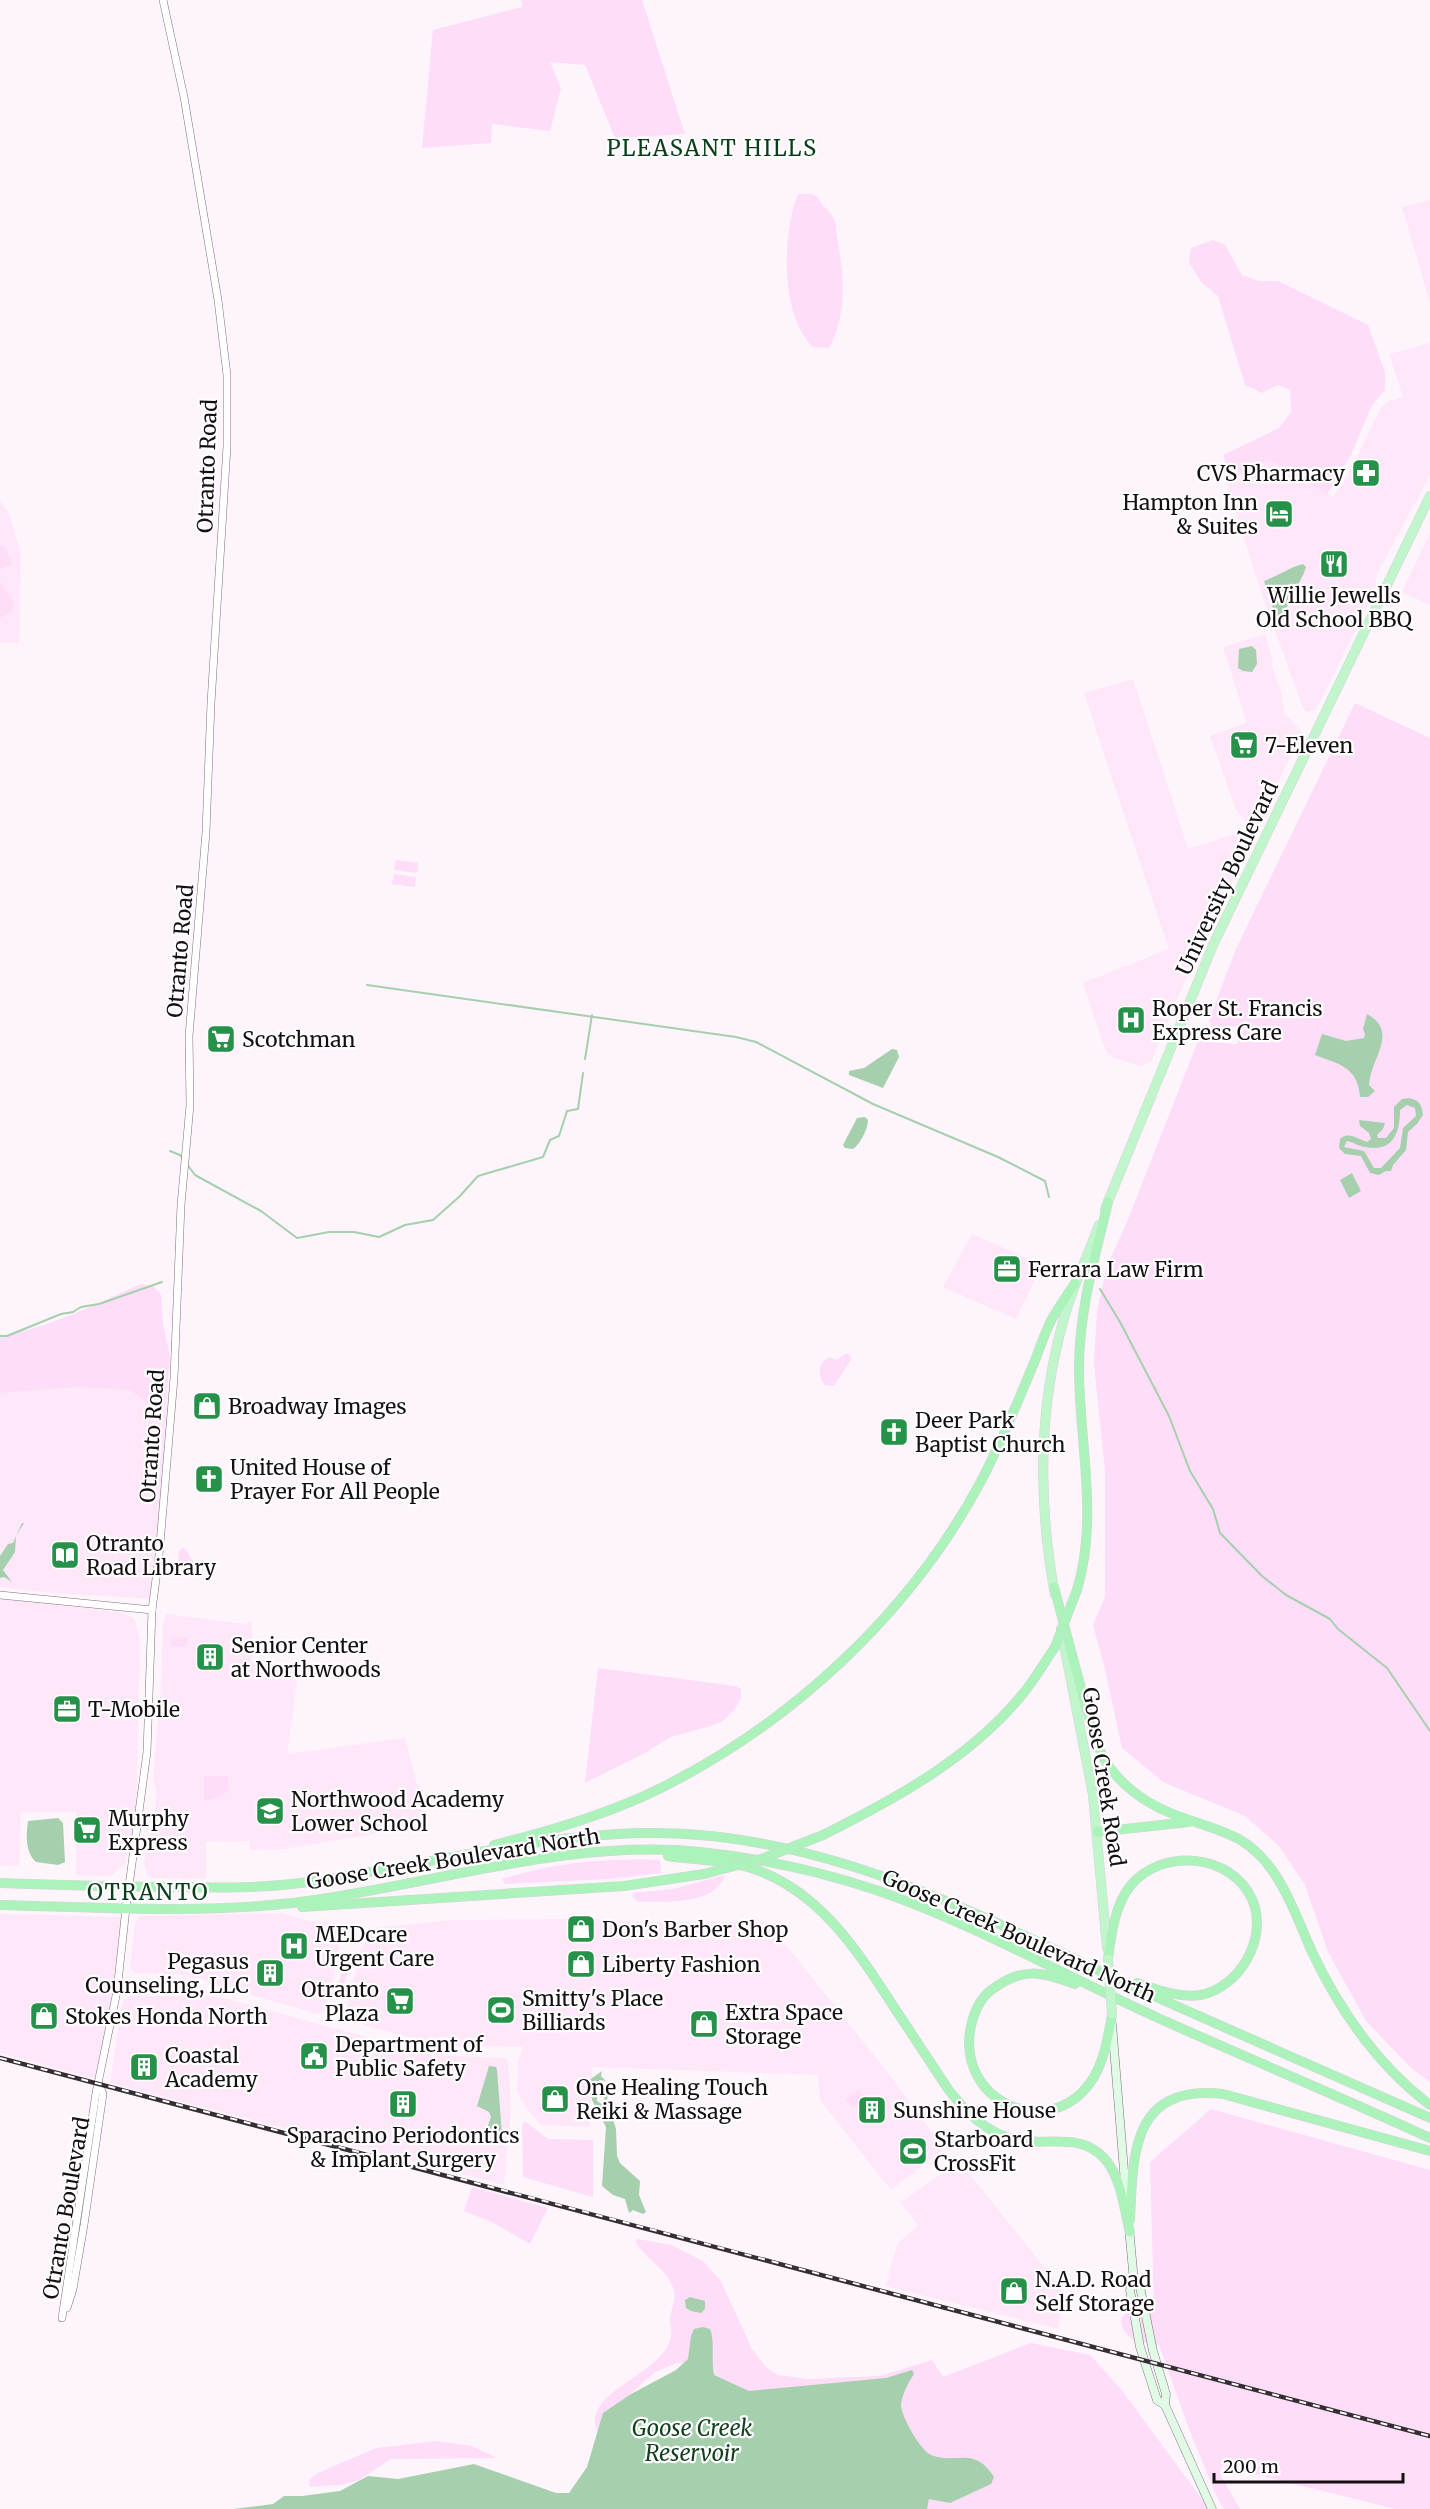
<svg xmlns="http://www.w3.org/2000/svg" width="1430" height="2509" font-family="Merriweather,serif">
	<rect width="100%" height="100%" fill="#fef4fc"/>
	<g fill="#fee7f9">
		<path d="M1430 200V303L1402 207Z"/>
		<path d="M1430 343V475L1384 561 1376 577V587L1316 710 1307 712 1303 708 1258 583 1226 478 1270 460 1333 497 1347 477 1381 408 1389 401 1403 397 1389 354Z"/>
		<path d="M0 501 10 516 21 555 19 643H0Z"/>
		<path d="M1430 533V605L1402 592Z"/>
		<path d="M1265 634 1273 662 1272 666 1282 695 1284 712 1302 732 1303 737 1293 751 1270 799V807L1264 819 1260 823 1255 824 1247 822 1241 817 1235 807 1210 736 1247 723 1223 647Z"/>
		<path d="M1133 679 1188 849 1241 832 1249 838 1250 844 1184 983 1151 1062 1140 1066 1112 1057 1106 1051 1083 983 1169 949 1084 693Z"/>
		<path d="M972 1234 1042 1265 1016 1319 943 1287Z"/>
		<path d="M76 1387 130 1390 157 1410 165 1407 171 1409 154 1599 41 1592 0 1587V1393Z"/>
		<path d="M0 1598 124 1613 135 1619 140 1642 136 1811 125 1863 111 1876 76 1875V1812H21L19 1865 0 1866Z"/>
		<path d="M166 1614 244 1624 251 1621 253 1643 251 1662 299 1668 287 1754 405 1738 427 1823 368 1835 284 1849 250 1850 249 1841 206 1842V1879L153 1878 148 1876 144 1863 156 1801V1789L153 1781 161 1684 163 1626Z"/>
		<path d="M282 1913 309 1921 338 1923 339 1952 335 1972 325 2011 318 2014 212 1984 204 1980 179 1974 135 1973 130 1968 135 1923 139 1916Z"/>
		<path d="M0 1914 125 1917 100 2080 0 2053Z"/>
		<path d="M597 1919 641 1922H764L770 1925 892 2078 944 2149 891 2190 820 2100 818 2075 592 2067 590 2127 541 2125 524 2105 517 2092 518 2061 523 2047 440 2046 347 2020 345 2016 361 1949 374 1928 454 1920Z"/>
		<path d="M187 1992 228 1999 431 2055 505 2058 508 2061 511 2102 504 2185 110 2083 122 2004 125 1999 132 1996H180Z"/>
		<path d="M959 2161 1065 2293 1058 2329 885 2286 898 2243 918 2226 901 2202Z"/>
	</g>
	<g fill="#fdddf7">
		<path d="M521 0H642L685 134 615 138 585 65 550 62 561 88 550 131 492 124 491 143 422 148 433 30 522 7Z"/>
		<path d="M798 194H812L818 197C821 206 830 210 834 219 837 224 836 231 837 237 844 275 848 313 829 348L813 347C780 316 782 234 798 194Z"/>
		<path d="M1213 240 1225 245 1242 275 1259 281H1278L1368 325 1385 372V390L1372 405 1351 455 1327 494 1270 460 1230 476 1223 455 1279 428 1291 412 1290 390 1278 385 1262 393 1245 385 1218 296 1202 283 1189 263 1191 248Z"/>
		<path d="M4 545 12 564 0 569V547Z"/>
		<path d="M0 581 14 603 12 611 0 618Z"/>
		<path d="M1355 703 1430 738V2082L1411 2068 1366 2021 1328 1952 1305 1885 1279 1846 1245 1816 1163 1782 1122 1748 1104 1665 1093 1625 1105 1597V1471L1094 1365 1097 1311 1107 1266 1127 1222 1198 1041 1237 1044 1246 1025 1213 1030 1209 1020 1236 949Z"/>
		<path d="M396 860 418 863 417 873 394 870Z"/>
		<path d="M394 874 416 877 415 887 392 884Z"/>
		<path d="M141 1284 154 1287 161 1295 163 1324 170 1357 165 1407 157 1410 130 1390 76 1387 0 1393V1336C49 1328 96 1304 141 1284Z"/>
		<path d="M847 1353 852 1358 834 1386 825 1385C817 1376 818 1363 829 1357L836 1360Z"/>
		<path d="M182 1548 187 1550 189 1556 193 1560V1564L187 1566 178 1562 179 1551Z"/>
		<path d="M172 1637 188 1639 187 1647 171 1646Z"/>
		<path d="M598 1668 735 1686 741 1689V1698L734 1710 723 1721 711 1726 671 1737 641 1755 585 1783Z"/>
		<path d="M204 1776H228L229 1790 220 1797 204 1801Z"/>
		<path d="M660 1860 661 1873 606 1879 505 1884 502 1879C554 1863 606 1858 660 1860Z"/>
		<path d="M725 1875C716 1906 664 1901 638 1902L632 1896 634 1893 673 1889Z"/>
		<path d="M343 1968H348V1970L340 1999 337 2000 335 1997Z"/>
		<path d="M859 2090 865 2098 853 2108 846 2099Z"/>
		<path d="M1211 2109 1430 2170V2509H1395L1222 2466 1220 2474 1240 2509H1224L1216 2495 1189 2429 1159 2345 1133 2340C1106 2317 1131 2306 1154 2305L1150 2162Z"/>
		<path d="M526 2122 548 2139 593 2140V2197L523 2177 522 2124Z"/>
		<path d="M472 2187 548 2208 530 2244 492 2222 464 2211Z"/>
		<path d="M638 2239 671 2245 703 2261 721 2281 752 2349 765 2366 777 2375 808 2379 880 2376 932 2360 943 2377 1031 2343 1090 2355 1121 2389 1209 2509H573L752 2397 696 2365 676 2363 654 2373 626 2398 600 2442C599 2436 596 2430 595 2424 592 2388 664 2373 671 2337 672 2331 670 2324 670 2318 671 2310 676 2299 674 2291 670 2271 644 2258 635 2241Z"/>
		<path d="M436 2441 472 2446 497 2458 391 2459 359 2480 340 2485 310 2487 309 2480 318 2473 376 2448Z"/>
	</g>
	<g fill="#a6cfad" fill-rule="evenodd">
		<path d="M1303 564 1306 567 1304 573 1278 625 1264 581C1275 577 1295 565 1303 564Z"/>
		<path d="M1252 646 1256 650 1257 664 1252 672 1243 671 1238 668 1239 649Z"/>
		<path d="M1367 1014C1400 1032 1370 1059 1369 1085L1375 1091 1368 1097H1360C1358 1067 1339 1064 1315 1055L1322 1034 1346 1041 1364 1038 1365 1034 1363 1029Z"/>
		<path d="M892 1049 897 1050 899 1057 883 1088 849 1075V1071L864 1068Z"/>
		<path d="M1409 1098C1419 1100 1422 1105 1423 1115L1417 1124 1408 1132 1406 1150 1393 1165 1391 1171H1386L1379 1175 1370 1173 1361 1156 1345 1154 1339 1148 1340 1139C1349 1131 1357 1139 1367 1142L1371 1139 1369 1133 1360 1126 1359 1120 1385 1123 1383 1129 1377 1135 1378 1138H1386L1394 1128V1107L1402 1099ZM1407 1105 1415 1108 1416 1116 1403 1128 1400 1148 1381 1168H1374L1364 1151 1344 1147 1347 1141C1353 1142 1358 1146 1365 1147 1393 1153 1400 1133 1400 1110Z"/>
		<path d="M865 1117 868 1120C868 1129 860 1144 853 1149L845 1148 843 1145 857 1118Z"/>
		<path d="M1352 1173 1361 1191 1349 1198 1340 1180Z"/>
		<path d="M22 1523H24L16 1536 15 1552 3 1570 12 1582 4 1577 0 1578V1556L8 1544 13 1543Z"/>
		<path d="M58 1818 63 1823 65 1862 58 1865 36 1862C25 1852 26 1835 28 1821Z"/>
		<path d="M489 2066 496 2067 497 2070 502 2134 490 2132 487 2128 491 2117 489 2112 477 2106Z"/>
		<path d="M602 2071 601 2076 606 2081 600 2080 597 2083V2101L603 2105 606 2090 615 2082 609 2091 607 2100 616 2129 617 2156 620 2163 640 2181 639 2195 646 2212 643 2214 633 2210 629 2213 625 2199 613 2195 602 2186 606 2127 592 2100 588 2081Z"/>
		<path d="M690 2297 705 2301V2309L701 2313 691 2311 686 2308 685 2300Z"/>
		<path d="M703 2327 710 2329C715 2341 711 2360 714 2375L749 2391 886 2378 912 2370 914 2374C908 2383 903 2393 901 2404 900 2415 921 2451 931 2455 956 2465 974 2445 994 2477L991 2484 950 2503 929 2499 927 2509H233L273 2504 284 2496H302L340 2491 368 2476 398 2479 474 2464 556 2493H569L587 2467 603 2413 631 2394 676 2370 688 2359 691 2336 694 2329Z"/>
	</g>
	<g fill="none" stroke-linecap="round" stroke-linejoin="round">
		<g stroke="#a6cfad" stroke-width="2">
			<path d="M367 985 736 1037 756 1042 873 1104 998 1157 1045 1181 1049 1197"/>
			<path d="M585 1059 592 1015"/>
			<path d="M170 1151 180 1155 183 1159"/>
			<path d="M186 1163 195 1175 261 1211 297 1238 329 1232H354L379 1237 405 1225 433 1220 460 1196 478 1176 543 1157 550 1140 559 1136 567 1111 578 1109 583 1073"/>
			<path d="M1100 1289 1120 1322 1169 1416 1190 1471 1213 1509 1220 1533 1262 1576 1286 1595 1330 1619 1338 1629 1387 1668 1430 1731"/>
			<path d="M0 1336H7L61 1314 73 1312 81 1307 99 1304 162 1282"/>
		</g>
		<g stroke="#7d6f7a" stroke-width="8">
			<g id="tertiary">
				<path d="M0 1595 152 1610"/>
				<path d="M67 2308 73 2289 84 2225 103 2094 99 2084"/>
				<path d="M62 2318 96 2093 117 1991 126 1908 147 1752 152 1610 159 1556 174 1378 181 1205 190 1105 189 1036 206 832 211 703 227 446V375L218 300 184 97 163 0"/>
			</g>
		</g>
		<g stroke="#7d6f7a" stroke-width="9">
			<g id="secondary">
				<path d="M1112 2024 1127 2207"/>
				<path d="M1129 2228 1134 2281 1130 2290 1140 2347 1157 2400 1165 2405"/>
				<path d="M1134 2281 1140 2287 1153 2351 1166 2394 1165 2405 1212 2509"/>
			</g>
		</g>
		<g stroke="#d5d4d5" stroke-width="10">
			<g id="primary">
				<path d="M1105 1209 1213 945 1430 496"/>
				<path d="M1055 1595C1038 1502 1038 1406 1065 1315 1074 1284 1088 1255 1099 1225"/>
				<path d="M1061 1629 1093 1795 1107 1948"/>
			</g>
		</g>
		<g stroke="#d5d4d5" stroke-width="10">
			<g id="trunk">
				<path d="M1054 1587C1063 1622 1073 1657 1082 1692 1088 1713 1093 1737 1103 1757 1117 1782 1142 1801 1168 1812 1210 1830 1243 1829 1272 1870 1289 1894 1300 1925 1312 1952 1340 2011 1377 2065 1430 2105"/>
				<path d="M1077 1590C1099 1517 1079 1442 1079 1368 1079 1311 1095 1257 1108 1202"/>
				<path d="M1097 1832 1189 1822"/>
				<path d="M823 1835C895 1799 969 1759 1021 1696 1034 1681 1044 1663 1055 1647"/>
				<path d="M494 1845C551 1831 609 1814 661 1788 793 1722 910 1613 980 1483 1001 1444 1017 1403 1034 1363 1040 1348 1045 1331 1053 1317 1060 1305 1068 1294 1075 1283"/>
				<path d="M668 1856C696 1860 727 1860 754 1869 818 1891 855 1947 890 2001 909 2030 928 2059 948 2089 966 2112 987 2134 1017 2140 1047 2146 1080 2132 1104 2158 1121 2176 1124 2209 1130 2232"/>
				<path d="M0 1883C60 1885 120 1887 180 1887 217 1888 255 1888 292 1884 426 1868 565 1823 700 1835 865 1849 1008 1930 1156 1997 1247 2038 1339 2077 1430 2118"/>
				<path d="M0 1905C97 1907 196 1914 292 1903 426 1887 565 1838 700 1852 760 1858 819 1871 876 1890 973 1923 1063 1975 1156 2017 1247 2058 1339 2096 1430 2138"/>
				<path d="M302 1907 624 1886 704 1874"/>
				<path d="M1108 1959C1111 1935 1115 1904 1131 1885 1162 1848 1231 1853 1252 1899 1269 1937 1240 1988 1200 1995 1179 1998 1157 1990 1137 1983"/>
				<path d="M1075 1984C1040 1972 1022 1966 990 1991 980 1999 974 2013 971 2026 955 2101 1047 2142 1090 2083 1104 2064 1108 2037 1112 2014"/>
				<path d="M1130 2220C1133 2153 1132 2084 1223 2094L1430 2151"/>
			</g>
		</g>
		<use href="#tertiary" stroke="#fff" stroke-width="7"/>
		<use href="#secondary" stroke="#e0fae6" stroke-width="8"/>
		<use href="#primary" stroke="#c1f5cc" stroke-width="9"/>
		<use href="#trunk" stroke="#acf2bb" stroke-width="9"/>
		<g stroke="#342d33" stroke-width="4.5">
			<path id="rail" d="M0 2058C477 2182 953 2310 1430 2436"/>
		</g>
		<use href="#rail" stroke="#fff" stroke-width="2" stroke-dasharray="7" stroke-linecap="butt"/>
		<g stroke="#d5d4d5" stroke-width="10" stroke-linecap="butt">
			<path id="primary-bridge" d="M1108 1959 1112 2014"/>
		</g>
		<g stroke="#d5d4d5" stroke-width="10" stroke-linecap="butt">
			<g id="trunk-bridge">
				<path d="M1055 1647 1077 1590"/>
				<path d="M704 1874 764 1858 823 1835"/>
			</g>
		</g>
		<use href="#primary-bridge" stroke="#c1f5cc" stroke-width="9"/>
		<use href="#trunk-bridge" stroke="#acf2bb" stroke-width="9"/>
	</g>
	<defs>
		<g id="pharmacy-square" transform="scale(1.5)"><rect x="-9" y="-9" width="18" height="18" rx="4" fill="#259149" stroke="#fff"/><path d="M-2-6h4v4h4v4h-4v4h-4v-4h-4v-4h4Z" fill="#fff"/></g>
		<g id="hotel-square" transform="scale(1.5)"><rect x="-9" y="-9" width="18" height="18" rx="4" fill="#259149" stroke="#fff"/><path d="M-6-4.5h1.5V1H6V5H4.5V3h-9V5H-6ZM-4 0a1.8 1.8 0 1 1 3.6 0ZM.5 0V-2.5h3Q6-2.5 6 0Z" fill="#fff"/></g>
		<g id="restaurant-square" transform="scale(1.5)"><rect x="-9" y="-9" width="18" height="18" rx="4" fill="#259149" stroke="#fff"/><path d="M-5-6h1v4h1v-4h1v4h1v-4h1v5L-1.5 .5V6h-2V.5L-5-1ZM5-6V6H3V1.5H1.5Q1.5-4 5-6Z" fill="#fff"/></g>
		<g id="supermarket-square" transform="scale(1.5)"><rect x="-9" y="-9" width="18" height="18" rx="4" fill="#259149" stroke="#fff"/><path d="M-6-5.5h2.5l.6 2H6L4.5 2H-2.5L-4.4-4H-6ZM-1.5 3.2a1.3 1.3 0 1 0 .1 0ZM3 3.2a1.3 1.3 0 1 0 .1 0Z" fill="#fff"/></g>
		<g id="hospital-square" transform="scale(1.5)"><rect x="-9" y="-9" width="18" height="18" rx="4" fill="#259149" stroke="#fff"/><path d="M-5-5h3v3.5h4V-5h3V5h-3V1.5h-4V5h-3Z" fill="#fff"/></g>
		<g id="office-square" transform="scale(1.5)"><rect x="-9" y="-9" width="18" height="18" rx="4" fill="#259149" stroke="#fff"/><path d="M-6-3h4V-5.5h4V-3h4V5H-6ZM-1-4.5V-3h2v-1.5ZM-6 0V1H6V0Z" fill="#fff"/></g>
		<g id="shop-square" transform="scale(1.5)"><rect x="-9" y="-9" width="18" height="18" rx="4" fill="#259149" stroke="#fff"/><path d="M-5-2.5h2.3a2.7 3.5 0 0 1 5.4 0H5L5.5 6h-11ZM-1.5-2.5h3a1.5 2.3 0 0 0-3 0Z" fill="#fff"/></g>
		<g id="church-square" transform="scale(1.5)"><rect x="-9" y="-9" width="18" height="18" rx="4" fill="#259149" stroke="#fff"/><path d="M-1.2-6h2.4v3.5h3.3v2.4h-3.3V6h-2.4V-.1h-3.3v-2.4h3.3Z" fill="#fff"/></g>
		<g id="library-square" transform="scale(1.5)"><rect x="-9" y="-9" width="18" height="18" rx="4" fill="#259149" stroke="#fff"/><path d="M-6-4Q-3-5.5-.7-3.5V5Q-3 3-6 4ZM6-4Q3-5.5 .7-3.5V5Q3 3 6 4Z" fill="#fff"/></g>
		<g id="building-square" transform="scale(1.5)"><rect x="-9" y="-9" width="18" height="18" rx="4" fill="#259149" stroke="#fff"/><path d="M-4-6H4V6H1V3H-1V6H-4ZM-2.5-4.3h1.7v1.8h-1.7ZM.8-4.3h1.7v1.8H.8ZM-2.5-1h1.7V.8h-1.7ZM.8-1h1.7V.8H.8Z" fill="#fff"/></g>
		<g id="school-square" transform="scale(1.5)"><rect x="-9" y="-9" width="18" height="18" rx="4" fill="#259149" stroke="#fff"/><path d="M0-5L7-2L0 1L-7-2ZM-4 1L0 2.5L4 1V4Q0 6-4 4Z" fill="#fff"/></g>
		<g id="stadium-square" transform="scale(1.5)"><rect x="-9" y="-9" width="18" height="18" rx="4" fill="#259149" stroke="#fff"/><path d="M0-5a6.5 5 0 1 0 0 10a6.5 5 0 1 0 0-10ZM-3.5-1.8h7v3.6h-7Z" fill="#fff"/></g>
		<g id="civic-square" transform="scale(1.5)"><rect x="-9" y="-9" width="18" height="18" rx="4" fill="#259149" stroke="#fff"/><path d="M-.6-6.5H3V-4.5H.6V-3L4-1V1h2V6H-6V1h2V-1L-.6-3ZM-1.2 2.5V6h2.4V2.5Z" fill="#fff"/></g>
	</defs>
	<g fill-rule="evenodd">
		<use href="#pharmacy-square" x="1366" y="473"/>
		<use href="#hotel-square" x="1279" y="514"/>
		<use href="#restaurant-square" x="1334" y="564"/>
		<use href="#supermarket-square" x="1244" y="745"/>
		<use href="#hospital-square" x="1131" y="1020"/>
		<use href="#supermarket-square" x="221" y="1039"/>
		<use href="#office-square" x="1007" y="1269"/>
		<use href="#shop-square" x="207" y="1406"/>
		<use href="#church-square" x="894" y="1432"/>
		<use href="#church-square" x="209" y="1479"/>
		<use href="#library-square" x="65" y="1555"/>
		<use href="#building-square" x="210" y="1657"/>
		<use href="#office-square" x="67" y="1709"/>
		<use href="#school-square" x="270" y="1811"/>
		<use href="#supermarket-square" x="87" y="1830"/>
		<use href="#shop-square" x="581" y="1929"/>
		<use href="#hospital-square" x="294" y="1946"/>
		<use href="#shop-square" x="581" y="1964"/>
		<use href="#building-square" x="270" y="1973"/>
		<use href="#supermarket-square" x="400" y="2001"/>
		<use href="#stadium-square" x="501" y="2010"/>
		<use href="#shop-square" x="44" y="2016"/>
		<use href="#shop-square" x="704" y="2024"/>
		<use href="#civic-square" x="314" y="2056"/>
		<use href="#building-square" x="144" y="2067"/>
		<use href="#shop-square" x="555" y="2099"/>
		<use href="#building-square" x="403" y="2104"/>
		<use href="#building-square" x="872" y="2110"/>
		<use href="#stadium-square" x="913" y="2151"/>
		<use href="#shop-square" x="1014" y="2291"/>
	</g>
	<g text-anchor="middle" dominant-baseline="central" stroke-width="4.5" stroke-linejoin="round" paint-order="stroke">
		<g font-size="21" fill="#150f14" stroke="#fff">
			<text transform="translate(207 466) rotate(-88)">Otranto Road</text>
			<text transform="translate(1227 878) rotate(-65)">University Boulevard</text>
			<text transform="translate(180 951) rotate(-85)">Otranto Road</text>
			<text transform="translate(152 1436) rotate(-86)">Otranto Road</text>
			<text transform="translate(1104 1777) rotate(81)">Goose Creek Road</text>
			<text transform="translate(453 1859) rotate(-9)">Goose Creek Boulevard North</text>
			<text transform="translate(1019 1936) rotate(24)">Goose Creek Boulevard North</text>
			<text transform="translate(66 2208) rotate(-80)">Otranto Boulevard</text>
		</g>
		<g font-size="21" fill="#150f14" stroke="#fff" text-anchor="start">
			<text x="1345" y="473" text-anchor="end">CVS Pharmacy</text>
			<text x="1258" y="502" text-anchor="end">Hampton Inn<tspan x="1258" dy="24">&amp; Suites</tspan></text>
			<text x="1334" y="595" text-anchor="middle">Willie Jewells<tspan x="1334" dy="24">Old School BBQ</tspan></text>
			<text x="1265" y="745">7-Eleven</text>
			<text x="1152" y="1008">Roper St. Francis<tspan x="1152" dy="24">Express Care</tspan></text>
			<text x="242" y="1039">Scotchman</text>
			<text x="1028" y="1269">Ferrara Law Firm</text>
			<text x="228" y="1406">Broadway Images</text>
			<text x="915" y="1420">Deer Park<tspan x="915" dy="24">Baptist Church</tspan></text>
			<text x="230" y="1467">United House of<tspan x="230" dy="24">Prayer For All People</tspan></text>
			<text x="86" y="1543">Otranto<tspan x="86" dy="24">Road Library</tspan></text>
			<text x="231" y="1645">Senior Center<tspan x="231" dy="24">at Northwoods</tspan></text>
			<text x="88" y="1709">T-Mobile</text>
			<text x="291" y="1799">Northwood Academy<tspan x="291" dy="24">Lower School</tspan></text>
			<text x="108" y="1818">Murphy<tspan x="108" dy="24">Express</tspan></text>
			<text x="602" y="1929">Don's Barber Shop</text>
			<text x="315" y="1934">MEDcare<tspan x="315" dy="24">Urgent Care</tspan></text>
			<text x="249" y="1961" text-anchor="end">Pegasus<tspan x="249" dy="24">Counseling, LLC</tspan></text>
			<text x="602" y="1964">Liberty Fashion</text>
			<text x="379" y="1989" text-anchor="end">Otranto<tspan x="379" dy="24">Plaza</tspan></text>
			<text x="522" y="1998">Smitty's Place<tspan x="522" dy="24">Billiards</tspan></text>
			<text x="725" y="2012">Extra Space<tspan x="725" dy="24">Storage</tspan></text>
			<text x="65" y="2016">Stokes Honda North</text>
			<text x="335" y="2044">Department of<tspan x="335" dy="24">Public Safety</tspan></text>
			<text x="165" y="2055">Coastal<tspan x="165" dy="24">Academy</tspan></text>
			<text x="576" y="2087">One Healing Touch<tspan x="576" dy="24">Reiki &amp; Massage</tspan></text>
			<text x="893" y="2110">Sunshine House</text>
			<text x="403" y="2135" text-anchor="middle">Sparacino Periodontics<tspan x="403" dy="24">&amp; Implant Surgery</tspan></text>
			<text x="934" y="2139">Starboard<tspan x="934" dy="24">CrossFit</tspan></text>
			<text x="1035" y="2279">N.A.D. Road<tspan x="1035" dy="24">Self Storage</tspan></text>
		</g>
		<g font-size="22" letter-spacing="1.5" fill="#0a3e1b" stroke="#fff">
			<text x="712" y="148">PLEASANT HILLS</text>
			<text x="148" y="1892">OTRANTO</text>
		</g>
		<g font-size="22" font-style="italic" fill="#103e1e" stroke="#fff">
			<text x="692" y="2428">Goose Creek<tspan x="692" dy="25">Reservoir</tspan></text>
		</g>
	</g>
	<path d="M1214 2473v9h189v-9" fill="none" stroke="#150f14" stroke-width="3"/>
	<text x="1223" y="2473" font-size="18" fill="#150f14" stroke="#ffffff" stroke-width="4.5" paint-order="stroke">200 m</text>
</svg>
